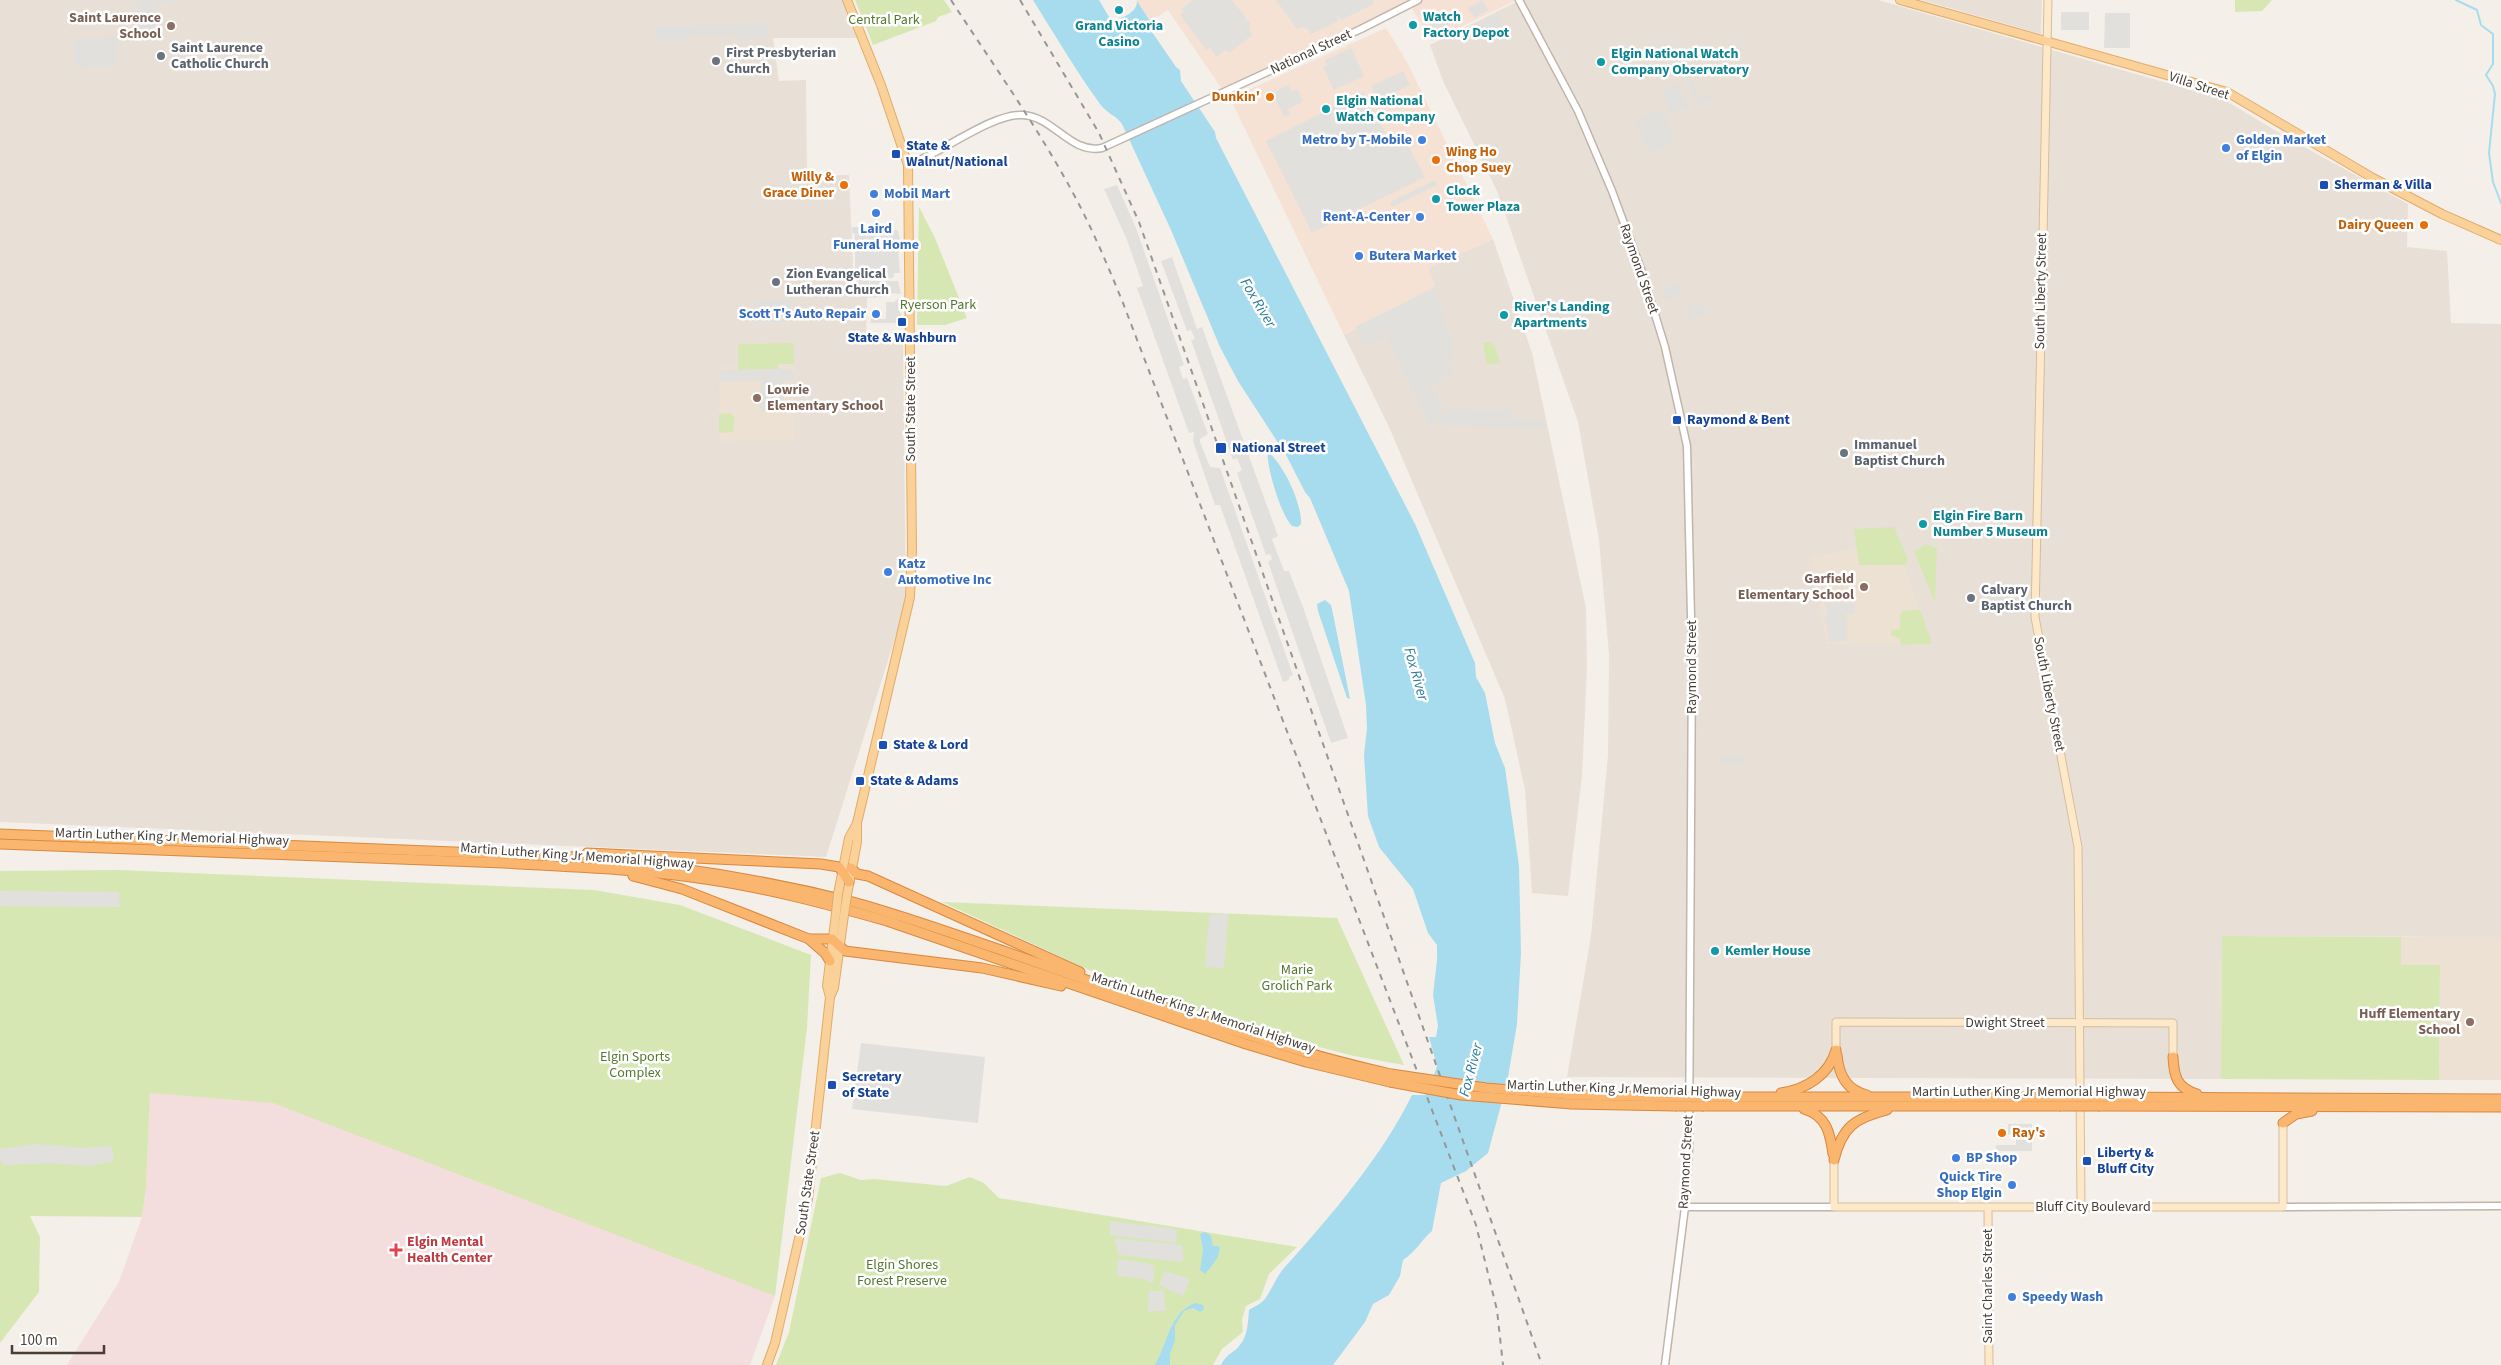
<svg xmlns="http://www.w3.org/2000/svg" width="2501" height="1365" font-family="'Source Sans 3',sans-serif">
	<rect width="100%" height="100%" fill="#f4efe9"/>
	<g fill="#e8e0d7">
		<path d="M0 0H843L859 38H773L779 81 806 80 807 176 849 175 854 291H862L863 298H867L866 338 903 337 906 603 826 857 0 822Z"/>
		<path d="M1520 0H1878L2223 99 2286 137 2408 204 2407 247 2447 251 2451 323 2501 324V937L2222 936 2221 1079 1567 1077 1591 936 1608 755 1609 655 1599 540 1578 422 1497 191 1443 81 1430 45Z"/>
		<path d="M1922 0H2042L2041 34Z"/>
		<path d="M1493 239 1532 353 1586 608 1587 669 1582 776 1568 896 1532 893 1525 790 1505 699 1389 427 1344 335 1434 286 1428 268Z"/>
	</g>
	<g fill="#f5e2d5">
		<path d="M1136 0H1517L1432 41 1410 5 1224 92 1168 10 1150 21Z"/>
		<path d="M1386 28 1407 62 1493 239 1429 268 1435 286 1344 335 1230 98Z"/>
	</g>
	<g fill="#ede1d3">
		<path d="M793 343 795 440 720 441 719 367H738V344Z"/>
		<path d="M1857 548 1859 565H1904L1932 644H1827L1810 557Z"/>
		<path d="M2401 937H2501V1080H2439L2440 965H2401Z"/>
	</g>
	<path fill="#f4dddd" d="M150 1092 300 1103 775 1296 750 1365H67L119 1282 142 1217 146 1188Z"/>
	<g fill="#d7e7b3">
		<path d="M855 0H944L952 12 938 17 936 21 873 45Z"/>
		<path d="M2235 0H2272L2262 11 2235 12Z"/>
		<path d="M919 207 935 238 967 318 945 325H917Z"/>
		<path d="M1489 342 1495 346 1500 363 1487 365 1483 343Z"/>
		<path d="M793 343 794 364H778V369L738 370V344Z"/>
		<path d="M730 413 735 417 733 432 719 433V414Z"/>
		<path d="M1894 527 1908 560 1905 565H1859L1854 529Z"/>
		<path d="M1925 544 1937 548 1935 602 1914 552Z"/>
		<path d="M1920 609 1932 644 1901 645 1900 639 1891 635V630L1900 629V615L1903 611Z"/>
		<path d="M118 870 594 890 680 905 811 955 807 1028 775 1296 273 1103 150 1093 146 1188 142 1217 30 1216 40 1237 39 1292 0 1343V871Z"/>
		<path d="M942 902 1337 918 1404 1065 1354 1056 1260 1032 1162 999 1098 974Z"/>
		<path d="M2222 936 2401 937V965H2440L2439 1080 2221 1079Z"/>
		<path d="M840 1173 861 1180 874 1179 946 1186 970 1177 984 1183 999 1198 1297 1247 1269 1274 1260 1299 1246 1306 1242 1320 1243 1332 1222 1349 1213 1365H776L789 1332 821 1178Z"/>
	</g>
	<g fill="#e2e0dd">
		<path d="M136 0H175V2H163L156 6 157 14H162V29L158 30 159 35H150L149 29 137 30Z"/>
		<path d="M1193 0H1232L1251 25 1249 29 1252 35 1229 53 1226 50 1216 57 1210 47 1206 50 1180 14 1184 12 1182 8Z"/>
		<path d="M1276 0H1372L1374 4 1341 20 1337 16 1338 21 1311 34 1308 29 1301 27 1297 29Z"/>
		<path d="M1482 0 1488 10 1475 18 1468 8Z"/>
		<path d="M1452 11 1457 21 1434 32 1429 22Z"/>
		<rect x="2061" y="12" width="28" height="18"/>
		<path d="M2105 13H2130V48H2104Z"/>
		<path d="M1498 14 1504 26 1483 36 1477 23Z"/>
		<path d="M767 23 768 39 737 41 736 35H688V40L655 42V27Z"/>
		<path d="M117 37V66L75 67 74 38Z"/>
		<path d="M1351 48 1364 76 1334 90 1323 67 1327 65 1325 60Z"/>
		<path d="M1688 70 1701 99 1712 94 1714 98 1698 105 1684 72Z"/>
		<path d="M1403 71 1410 85 1378 101 1371 86Z"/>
		<path d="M1678 83 1688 107 1671 114 1662 90Z"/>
		<path d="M1288 85 1292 91 1298 89 1303 102 1288 109 1290 115 1284 117 1273 93Z"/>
		<path d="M1364 92 1392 146 1402 141 1403 143 1406 142 1425 177 1312 233 1266 141Z"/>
		<path d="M1662 110 1675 143 1649 154 1635 120Z"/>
		<path d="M1435 180 1437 185 1392 207 1390 202Z"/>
		<path d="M1117 185 1136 228 1184 365 1179 367 1183 379 1187 378 1208 434 1200 439V442L1210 467 1220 468 1293 675 1289 677V680L1283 682 1220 505H1215L1193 441 1194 432 1189 433 1137 288 1143 286 1127 240 1104 189Z"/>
		<path d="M852 227H875V231L898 230 900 240 868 242H894V246L898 247 900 273H894L893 278 870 279 869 274V286L870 281H898L901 294 888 293 887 297 863 298V291L856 290V280L862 279H855V234L852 233Z"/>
		<path d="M1172 257 1197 329 1202 327 1223 385 1278 536 1272 539 1284 571H1289L1303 607 1348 738 1331 743 1268 562 1272 559 1270 554 1266 555 1237 473 1242 470 1237 458 1233 460 1191 340 1195 339 1191 330 1187 331 1161 261Z"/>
		<path d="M1678 283 1682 295 1665 300 1662 289Z"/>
		<path d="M1434 289 1447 321 1443 324 1446 329 1450 330 1453 358 1448 361 1453 374 1427 387 1428 390 1434 387 1443 408 1438 410 1440 414H1446V409L1509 410 1512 419 1543 420V428L1441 426V422L1435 421V426H1429L1386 335 1390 332 1389 329 1382 332 1384 337 1363 347 1356 326Z"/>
		<path d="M900 297 901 323H870L871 319H886V302H894Z"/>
		<rect x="756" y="300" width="35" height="22"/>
		<path d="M1703 302 1707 314 1691 319 1687 307Z"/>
		<path d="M785 369 794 371V382H784V402H792V412L760 411 761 381 719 382V370Z"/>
		<path d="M1990 597 2022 598V614H1990Z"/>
		<path d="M1826 603 1855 604V614H1846L1847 641 1829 642 1825 617 1830 616 1826 615Z"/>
		<rect x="1722" y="756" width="23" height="8"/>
		<path d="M0 891 119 892 120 907 0 906Z"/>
		<path d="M1213 914H1228L1224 968 1205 967 1209 917Z"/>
		<path d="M861 1043 985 1057 978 1123 852 1109Z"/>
		<path d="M2008 1124H2032V1151H1996V1145H2016V1134H2008Z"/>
		<path d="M37 1144 83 1148 112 1146 114 1161 90 1166 49 1163 4 1165 0 1160V1149Z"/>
		<path d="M1110 1221 1177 1229 1176 1243 1110 1235Z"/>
		<path d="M1114 1238 1181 1245 1184 1253 1182 1262 1119 1255Z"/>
		<path d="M1118 1259 1146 1263 1154 1266 1153 1283 1140 1278 1117 1276Z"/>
		<path d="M1165 1271 1190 1279 1183 1296 1159 1285Z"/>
		<path d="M1149 1291H1164L1165 1311H1148Z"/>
	</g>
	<g fill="#a7dcef">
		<path d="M1033 0H1099L1109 17 1115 20C1125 17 1137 12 1137 1L1150 21 1152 32 1176 67 1180 70 1181 81 1215 132 1216 138 1415 524 1475 663 1476 677 1485 693 1495 743 1505 768 1519 866 1521 953 1517 1024 1507 1083 1488 1153 1466 1171 1441 1183 1432 1231C1421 1240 1416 1252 1403 1260L1400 1276 1389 1295 1373 1304 1365 1322 1333 1365H1221C1228 1352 1233 1354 1240 1345 1248 1336 1248 1321 1249 1310 1253 1307 1259 1305 1262 1302 1270 1295 1276 1276 1285 1267 1330 1217 1383 1155 1412 1095H1425L1429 1091 1437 1066 1429 1037H1436L1438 1026 1433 995 1437 960V945L1428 933 1413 889 1379 847 1368 816 1364 755 1367 728 1366 705 1349 591 1310 498 1305 492 1286 455 1238 381 1220 347 1171 230 1122 124C1116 115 1107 114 1100 104 1076 71 1055 35 1033 0Z"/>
		<path d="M1268 452C1284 465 1302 504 1301 524L1298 527 1292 526C1281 515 1266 467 1268 452Z"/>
		<path d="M1325 600 1331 605 1333 614 1350 699 1347 698 1318 611 1317 604Z"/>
		<path d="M1205 1232 1211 1236 1213 1246H1219C1222 1257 1211 1266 1205 1274L1200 1270 1203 1250 1200 1234Z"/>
		<path d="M1195 1303 1203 1305 1204 1309 1200 1312 1193 1308 1184 1311 1175 1325V1340L1170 1354V1365H1155C1168 1343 1169 1313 1195 1303Z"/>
	</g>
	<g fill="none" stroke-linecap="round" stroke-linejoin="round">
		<path stroke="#a7dcef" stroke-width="2" d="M2456 0 2477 10 2481 25 2493 34V64L2486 75 2493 86 2495 94 2489 153 2493 182 2501 203"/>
		<g stroke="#bfb5ab" stroke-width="9">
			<g id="tertiary">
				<path d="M1519 0 1578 111 1612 191 1642 272 1665 347 1687 446 1692 659 1689 1148 1685 1207 1665 1365"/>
				<path d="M908 165C940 154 992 113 1023 115 1054 117 1070 154 1102 148L1361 29 1418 0"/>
				<path d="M1685 1207H1834"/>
				<path d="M2283 1207 2501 1206"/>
			</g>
		</g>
		<g stroke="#d5bd9c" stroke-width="9">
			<g id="secondary">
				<path d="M2048 0 2035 617 2078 847 2081 1207"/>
				<path d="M1836 1050V1022L2173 1023V1057"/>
				<path d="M1834 1160V1207H2283V1123"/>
				<path d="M1988 1207 1989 1365"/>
			</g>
		</g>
		<g stroke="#e1ab6a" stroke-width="10">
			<g id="primary">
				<path d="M1900 0 2227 92 2373 178 2442 214 2501 240"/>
				<path d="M838 894 849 838 856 825"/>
				<path d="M847 895 857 842V823L910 597 912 549 908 165 881 85 847 0"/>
				<path d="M830 997 834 988 844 915"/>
				<path d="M767 1365 775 1343 808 1199 830 997 827 986 836 913"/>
			</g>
		</g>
		<g stroke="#d9883d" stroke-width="11">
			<g id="motorway">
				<path d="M0 834 577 857C671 865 762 879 853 902 901 915 948 932 995 948 1126 993 1256 1044 1391 1074"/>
				<path d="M0 844 504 863C571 867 639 869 705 879 767 888 827 904 887 921L1246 1044 1306 1062 1390 1082"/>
				<path d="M587 853 821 864 839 867 849 882"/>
				<path d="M851 868 857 874 868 876 1080 972"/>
				<path d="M633 876 682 889 809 939 825 953 830 961"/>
				<path d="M809 939H832L845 951 982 968 1061 986"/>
				<path d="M1837 1055C1839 1075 1846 1090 1867 1095"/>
				<path d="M2173 1057C2174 1077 2177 1088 2197 1094"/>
				<path d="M1781 1093C1807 1089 1829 1075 1836 1050"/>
				<path d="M1573 1095 1674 1097"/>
				<path d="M1706 1097H2059"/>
				<path d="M2100 1097 2501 1099"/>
				<path d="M1572 1104 1675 1106"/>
				<path d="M1704 1106H2059"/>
				<path d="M2100 1106 2501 1107"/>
				<path d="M1804 1109C1827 1116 1830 1133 1833 1154"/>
				<path d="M2283 1123 2296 1114 2312 1111"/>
				<path d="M1834 1160C1842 1127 1855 1118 1887 1110"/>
			</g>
		</g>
		<use href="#tertiary" stroke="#fff" stroke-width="6"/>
		<use href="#secondary" stroke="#fde9ca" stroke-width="7"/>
		<use href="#primary" stroke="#fbd19a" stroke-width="8"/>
		<use href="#motorway" stroke="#fab56e" stroke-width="9"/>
		<g stroke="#979797" stroke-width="2" stroke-dasharray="6 6" stroke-linecap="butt">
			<path d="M951 0C992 63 1037 126 1073 193 1092 228 1108 266 1123 303L1476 1225 1497 1310 1503 1365"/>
			<path d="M1020 0 1099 133 1139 222 1542 1365"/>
		</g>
		<g stroke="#e1ab6a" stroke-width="10" stroke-linecap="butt">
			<g id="primary-bridge">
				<path d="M836 913 838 894"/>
				<path d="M844 915 847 895"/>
			</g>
		</g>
		<g stroke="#d9883d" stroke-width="11" stroke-linecap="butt">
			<g id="motorway-bridge">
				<path d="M1391 1074 1486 1088 1573 1095"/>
				<path d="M1390 1082 1461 1095 1572 1104"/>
				<path d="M1674 1097H1706"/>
				<path d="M2059 1097H2100"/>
				<path d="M1675 1106H1704"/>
				<path d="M2059 1106H2100"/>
			</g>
		</g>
		<use href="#primary-bridge" stroke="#fbd19a" stroke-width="8"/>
		<use href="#motorway-bridge" stroke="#fab56e" stroke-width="9"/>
	</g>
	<g fill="#0f9aa8" stroke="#fff" stroke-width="2">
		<circle cx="1119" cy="10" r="5"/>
		<circle cx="1413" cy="25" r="5"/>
		<circle cx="1601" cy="62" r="5"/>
		<circle cx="1326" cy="109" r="5"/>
		<circle cx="1436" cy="199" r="5"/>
		<circle cx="1504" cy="315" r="5"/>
		<circle cx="1923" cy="524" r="5"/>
		<circle cx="1715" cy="951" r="5"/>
	</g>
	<g fill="#8d6e63" stroke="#fff" stroke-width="2">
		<circle cx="171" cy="26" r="5"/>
		<circle cx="757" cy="398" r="5"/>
		<circle cx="1864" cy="587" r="5"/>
		<circle cx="2470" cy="1022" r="5"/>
	</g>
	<g fill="#6b7280" stroke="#fff" stroke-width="2">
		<circle cx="161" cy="56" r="5"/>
		<circle cx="716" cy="61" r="5"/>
		<circle cx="776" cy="282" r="5"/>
		<circle cx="1844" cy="453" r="5"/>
		<circle cx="1971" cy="598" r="5"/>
	</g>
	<g fill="#e8710a" stroke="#fff" stroke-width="2">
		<circle cx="1270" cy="97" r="5"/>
		<circle cx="1436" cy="160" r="5"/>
		<circle cx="844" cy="185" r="5"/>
		<circle cx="2424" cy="225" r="5"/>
		<circle cx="2002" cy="1133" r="5"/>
	</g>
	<g fill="#3f7fe0" stroke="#fff" stroke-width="2">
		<circle cx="1422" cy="140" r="5"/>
		<circle cx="2226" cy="148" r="5"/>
		<circle cx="874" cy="194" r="5"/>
		<circle cx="876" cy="213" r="5"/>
		<circle cx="1420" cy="217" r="5"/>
		<circle cx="1359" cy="256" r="5"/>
		<circle cx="876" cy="314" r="5"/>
		<circle cx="888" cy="572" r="5"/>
		<circle cx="1956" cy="1158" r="5"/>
		<circle cx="2012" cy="1185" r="5"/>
		<circle cx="2012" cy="1297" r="5"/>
	</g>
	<g fill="#1a4fb4" stroke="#fff" stroke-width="2">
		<rect x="891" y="149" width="10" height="10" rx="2.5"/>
		<rect x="2319" y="180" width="10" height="10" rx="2.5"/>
		<rect x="897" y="317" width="10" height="10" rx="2.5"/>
		<rect x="1672" y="415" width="10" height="10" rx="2.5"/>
		<rect x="1215" y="442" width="12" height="12" rx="2.5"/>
		<rect x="878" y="740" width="10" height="10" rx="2.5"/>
		<rect x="855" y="776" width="10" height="10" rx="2.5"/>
		<rect x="827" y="1080" width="10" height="10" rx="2.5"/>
		<rect x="2082" y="1156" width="10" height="10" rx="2.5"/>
	</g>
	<path fill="#e0444e" stroke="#fff" stroke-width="2" d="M393.5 1242.5h5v5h5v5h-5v5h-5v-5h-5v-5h5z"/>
	<g text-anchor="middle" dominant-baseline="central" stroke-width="5" stroke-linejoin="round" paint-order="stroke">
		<g font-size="14" font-weight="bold" fill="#0d838f" stroke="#fff" text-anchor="start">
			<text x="1423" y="17">Watch<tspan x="1423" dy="16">Factory Depot</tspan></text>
			<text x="1119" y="26" text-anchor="middle">Grand Victoria<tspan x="1119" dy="16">Casino</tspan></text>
			<text x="1611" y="54">Elgin National Watch<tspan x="1611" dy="16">Company Observatory</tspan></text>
			<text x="1336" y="101">Elgin National<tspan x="1336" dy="16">Watch Company</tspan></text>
			<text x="1446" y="191">Clock<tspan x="1446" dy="16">Tower Plaza</tspan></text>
			<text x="1514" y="307">River's Landing<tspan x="1514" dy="16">Apartments</tspan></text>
			<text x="1933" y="516">Elgin Fire Barn<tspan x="1933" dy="16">Number 5 Museum</tspan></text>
			<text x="1725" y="951">Kemler House</text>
		</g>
		<g font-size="14" font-weight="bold" fill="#785e54" stroke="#fff" text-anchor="end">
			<text x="161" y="18">Saint Laurence<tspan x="161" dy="16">School</tspan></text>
			<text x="767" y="390" text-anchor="start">Lowrie<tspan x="767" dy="16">Elementary School</tspan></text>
			<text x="1854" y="579">Garfield<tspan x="1854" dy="16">Elementary School</tspan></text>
			<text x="2460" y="1014">Huff Elementary<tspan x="2460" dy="16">School</tspan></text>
		</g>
		<g font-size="14" fill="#54782c" stroke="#fff">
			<text x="884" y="20">Central Park</text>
			<text x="938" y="305">Ryerson Park</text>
			<text x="1297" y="970">Marie<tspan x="1297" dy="16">Grolich Park</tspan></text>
			<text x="635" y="1057">Elgin Sports<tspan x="635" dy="16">Complex</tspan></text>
			<text x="902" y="1265">Elgin Shores<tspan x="902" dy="16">Forest Preserve</tspan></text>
		</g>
		<g font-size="14" font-weight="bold" fill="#5b616d" stroke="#fff" text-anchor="start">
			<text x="171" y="48">Saint Laurence<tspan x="171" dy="16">Catholic Church</tspan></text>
			<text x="726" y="53">First Presbyterian<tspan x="726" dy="16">Church</tspan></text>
			<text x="786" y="274">Zion Evangelical<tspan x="786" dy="16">Lutheran Church</tspan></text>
			<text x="1854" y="445">Immanuel<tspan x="1854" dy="16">Baptist Church</tspan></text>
			<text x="1981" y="590">Calvary<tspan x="1981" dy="16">Baptist Church</tspan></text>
		</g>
		<g font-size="14" fill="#473f37" stroke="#fff">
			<text transform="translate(1311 52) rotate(-25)">National Street</text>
			<text transform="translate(2199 86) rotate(18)">Villa Street</text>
			<text transform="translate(1639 269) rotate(71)">Raymond Street</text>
			<text transform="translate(2041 291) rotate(-89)">South Liberty Street</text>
			<text transform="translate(911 409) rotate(-90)">South State Street</text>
			<text transform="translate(1692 667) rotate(-90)">Raymond Street</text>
			<text transform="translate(2049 694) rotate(79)">South Liberty Street</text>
			<text transform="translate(172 837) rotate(2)">Martin Luther King Jr Memorial Highway</text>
			<text transform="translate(577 856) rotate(4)">Martin Luther King Jr Memorial Highway</text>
			<text transform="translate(1203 1013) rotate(18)">Martin Luther King Jr Memorial Highway</text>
			<text x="2005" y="1023">Dwight Street</text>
			<text transform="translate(1624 1089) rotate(2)">Martin Luther King Jr Memorial Highway</text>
			<text x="2029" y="1092">Martin Luther King Jr Memorial Highway</text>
			<text transform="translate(1686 1162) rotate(-87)">Raymond Street</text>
			<text transform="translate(808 1183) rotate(-82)">South State Street</text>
			<text x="2093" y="1207">Bluff City Boulevard</text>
			<text transform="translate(1988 1286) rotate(-90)">Saint Charles Street</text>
		</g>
		<g font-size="14" font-weight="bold" fill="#c56008" stroke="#fff" text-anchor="end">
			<text x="1260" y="97">Dunkin'</text>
			<text x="1446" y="152" text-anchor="start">Wing Ho<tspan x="1446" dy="16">Chop Suey</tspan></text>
			<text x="834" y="177">Willy &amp;<tspan x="834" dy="16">Grace Diner</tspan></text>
			<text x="2414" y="225">Dairy Queen</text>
			<text x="2012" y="1133" text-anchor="start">Ray's</text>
		</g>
		<g font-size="14" font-weight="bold" fill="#366cbe" stroke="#fff" text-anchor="start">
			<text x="1412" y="140" text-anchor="end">Metro by T-Mobile</text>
			<text x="2236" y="140">Golden Market<tspan x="2236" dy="16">of Elgin</tspan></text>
			<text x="884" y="194">Mobil Mart</text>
			<text x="1410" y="217" text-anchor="end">Rent-A-Center</text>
			<text x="876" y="229" text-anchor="middle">Laird<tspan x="876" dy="16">Funeral Home</tspan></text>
			<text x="1369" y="256">Butera Market</text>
			<text x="866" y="314" text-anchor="end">Scott T's Auto Repair</text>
			<text x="898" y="564">Katz<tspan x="898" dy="16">Automotive Inc</tspan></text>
			<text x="1966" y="1158">BP Shop</text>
			<text x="2002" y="1177" text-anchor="end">Quick Tire<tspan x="2002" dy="16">Shop Elgin</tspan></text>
			<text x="2022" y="1297">Speedy Wash</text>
		</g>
		<g font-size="14" font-weight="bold" fill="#164399" stroke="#fff" text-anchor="start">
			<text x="906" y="146">State &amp;<tspan x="906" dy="16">Walnut/National</tspan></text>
			<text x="2334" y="185">Sherman &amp; Villa</text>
			<text x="902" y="338" text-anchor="middle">State &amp; Washburn</text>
			<text x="1687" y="420">Raymond &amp; Bent</text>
			<text x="1232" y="448">National Street</text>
			<text x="893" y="745">State &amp; Lord</text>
			<text x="870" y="781">State &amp; Adams</text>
			<text x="842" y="1077">Secretary<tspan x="842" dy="16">of State</tspan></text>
			<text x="2097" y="1153">Liberty &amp;<tspan x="2097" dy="16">Bluff City</tspan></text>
		</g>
		<g font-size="14" font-weight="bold" fill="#be3a42" stroke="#fff" text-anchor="start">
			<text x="407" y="1242">Elgin Mental<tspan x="407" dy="16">Health Center</tspan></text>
		</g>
		<g font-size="15" font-style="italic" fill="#2e7c99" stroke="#fff">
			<text transform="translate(1258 303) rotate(59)">Fox River</text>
			<text transform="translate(1416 674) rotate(74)">Fox River</text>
			<text transform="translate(1471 1070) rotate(-75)">Fox River</text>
		</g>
	</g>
	<path d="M12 1345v8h92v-8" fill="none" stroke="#473f37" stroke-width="2.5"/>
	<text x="20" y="1345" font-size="15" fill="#473f37" stroke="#ffffff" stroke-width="4" paint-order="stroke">100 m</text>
</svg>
